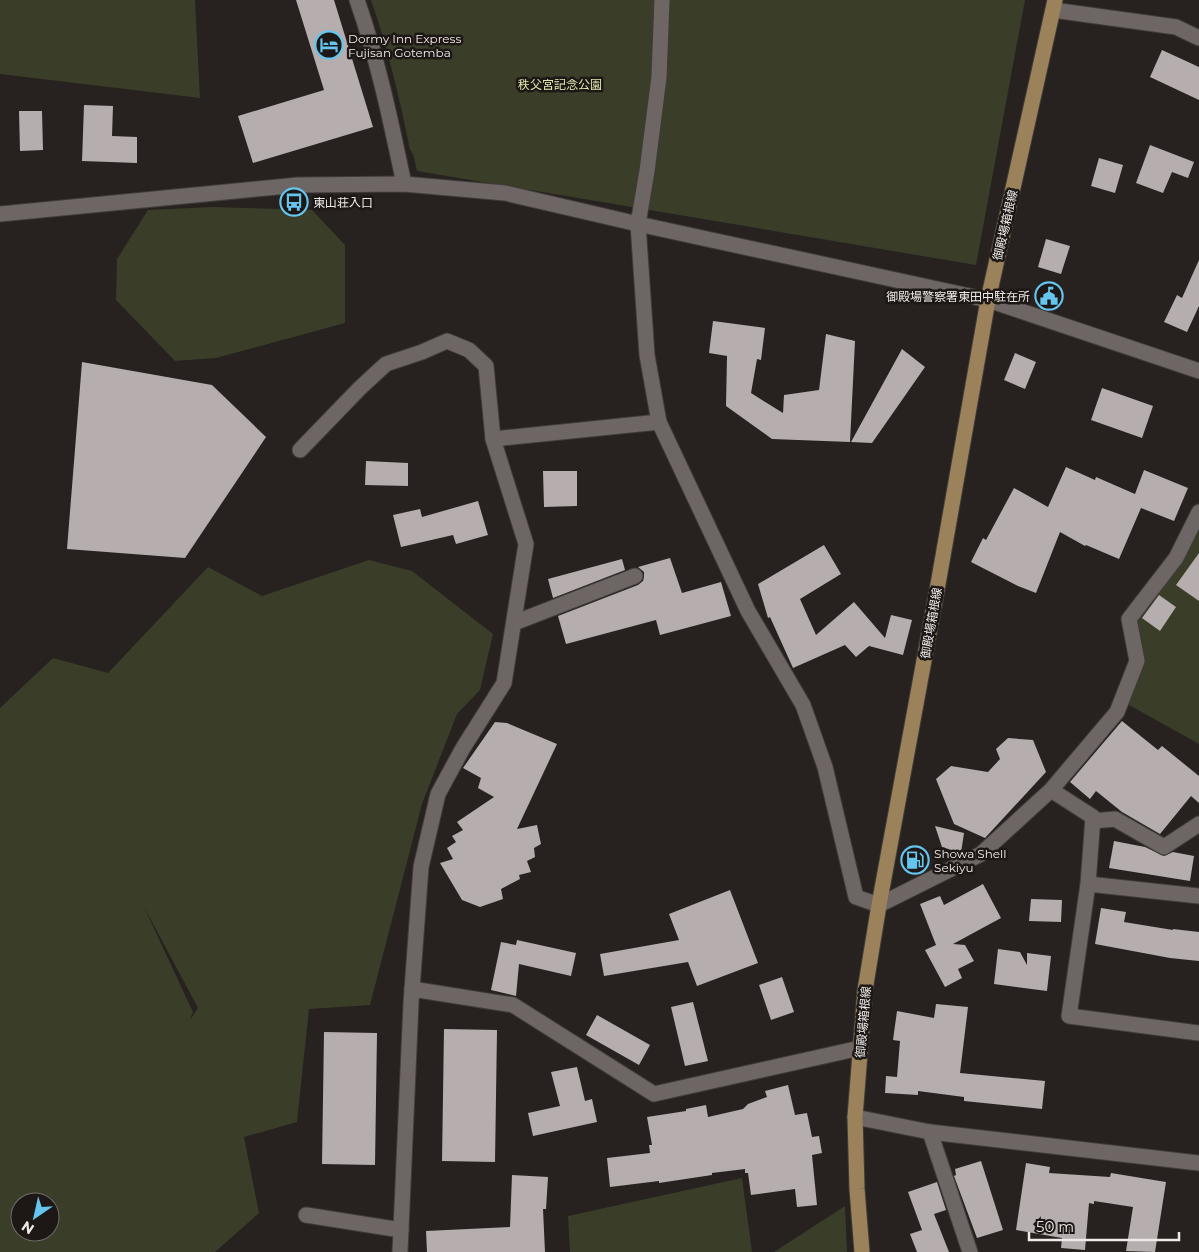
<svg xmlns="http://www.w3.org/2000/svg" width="1199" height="1252" font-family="Montserrat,'Noto Sans JP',sans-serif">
	<rect width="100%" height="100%" fill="#27211f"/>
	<g fill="#3a3d28" fill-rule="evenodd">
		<path d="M0 0H195L200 98 0 74Z"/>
		<path d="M371 0H1025L976 265 417 171 413 154 410 150C400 100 388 49 371 0Z"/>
		<path d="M212 207 312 210 345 245V323L216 358 175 361 116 300 117 259 148 210Z"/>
		<path d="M1199 520V744L1129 705V619Z"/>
		<path d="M369 560 412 571 493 634 480 690 457 714 422 804 370 1005 309 1009 297 1122 244 1137 259 1213 215 1252H0V708L53 658 108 673 208 567 262 596ZM144 907 198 1008 190 1020 193 1012ZM20 1202H50V1232H20Z"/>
		<path d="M742 1178 752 1252H570L568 1216Z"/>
		<path d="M845 1206 847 1252H774Z"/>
	</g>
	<g fill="#b5adae">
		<path d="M296 0H334L373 127 253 163 238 116 324 90Z"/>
		<path d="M1162 50 1199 67V100L1150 77Z"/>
		<path d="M84 105 113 106 112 136 137 137V163L82 161Z"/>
		<path d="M19 111H42L43 150 20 151Z"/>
		<path d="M1150 145 1194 162 1188 178 1172 172 1163 193 1136 183Z"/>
		<path d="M1099 158 1123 165 1115 193 1091 186Z"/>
		<path d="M1046 239 1070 246 1061 274 1038 267Z"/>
		<path d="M1199 260V306L1187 332 1164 322 1177 295 1182 298Z"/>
		<path d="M713 321 765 328 761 360 757 359 751 393 783 413 784 395 819 390 826 334 855 341 850 442 772 439 726 406 727 356 709 353Z"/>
		<path d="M902 349 925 367 872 443 851 442Z"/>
		<path d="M1015 353 1036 362 1025 389 1004 380Z"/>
		<path d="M82 362 212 385 266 437 185 558 67 549Z"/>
		<path d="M1102 388 1153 406 1142 438 1091 420Z"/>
		<path d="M366 461 408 463V486L365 485Z"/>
		<path d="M1066 467 1095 480 1096 477 1135 494 1144 470 1188 488 1174 521 1141 508 1119 559 1086 545 1085 546 1060 532 1036 593 1018 586 971 562 983 538 986 540 1014 488 1048 507Z"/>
		<path d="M543 471H577V506L544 507Z"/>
		<path d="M478 501 488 535 456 544 453 535 401 547 393 515 420 509 422 517Z"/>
		<path d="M824 545 841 574 800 599 816 635 854 602 885 638 891 615 912 620 903 655 869 646 856 657 845 645 793 668 770 617 768 618 758 584Z"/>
		<path d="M1199 553V601L1176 585Z"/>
		<path d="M670 558 682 593 721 582 731 616 660 635 656 620 566 644 558 616 638 585 643 581 644 577V572L638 567Z"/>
		<path d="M622 559 625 570 553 598 548 579Z"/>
		<path d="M1159 595 1176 607 1160 631 1142 618Z"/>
		<path d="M1122 721 1158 750 1162 746 1199 776V803L1191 796 1160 834 1122 812 1096 791 1090 799 1070 782Z"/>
		<path d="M495 722 507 723 557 744 517 829 537 825 541 844 534 848 535 857 527 861 531 872 519 875 520 879 501 889 503 899 480 907 462 900 440 863 453 859 447 848 456 842 452 836 463 830 457 822 494 797 478 788 481 778 463 768Z"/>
		<path d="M1008 738 1033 740 1046 772 985 838 954 824 936 779 951 766 988 772 1000 759 996 749Z"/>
		<path d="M935 826 964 833 961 853 942 847Z"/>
		<path d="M1114 841 1145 847 1164 856 1173 852 1194 856 1190 881 1109 868Z"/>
		<path d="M909 851 925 855 922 871 905 867Z"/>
		<path d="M983 884 1001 918 953 944 965 945 974 961 958 969 962 978 945 987 925 950 936 945 920 904 940 896 944 905Z"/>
		<path d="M730 890 758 963 697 986 688 962 604 976 600 954 679 940 669 914Z"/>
		<path d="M1031 899 1062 900 1061 922 1029 921Z"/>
		<path d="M1101 908 1126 912 1124 922 1173 930V929L1199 932V961L1170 958 1095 944Z"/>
		<path d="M517 940 576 953 571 976 519 964 516 996 491 990 501 942 516 945Z"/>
		<path d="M998 949 1020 952 1027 965V953L1051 956 1047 991 994 984Z"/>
		<path d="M782 977 794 1012 771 1020 759 985Z"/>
		<path d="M693 1002 708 1061 685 1066 671 1007Z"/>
		<path d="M936 1004 968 1007 960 1073 1045 1081 1042 1109 964 1101V1097L918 1091V1095L885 1093 886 1076 897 1077 900 1041 893 1040 897 1011 934 1018Z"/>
		<path d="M597 1015 650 1045 639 1065 586 1035Z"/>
		<path d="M444 1029 497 1030 495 1162 442 1161Z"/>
		<path d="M324 1032 377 1033 375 1165 322 1164Z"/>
		<path d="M577 1067 585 1101 592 1099 597 1122 533 1136 528 1113 560 1106 551 1072Z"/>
		<path d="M788 1085 795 1115 807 1113 812 1137 819 1136 822 1153 812 1155 817 1205 797 1207 795 1189 751 1195 748 1173H745V1169L712 1173V1175L659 1183V1181L610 1187 607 1158 650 1153 649 1145H652L647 1117 686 1111V1109L706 1105 708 1117 743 1109 748 1104 767 1097 765 1091Z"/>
		<path d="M981 1161 1003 1230 977 1238 954 1176 956 1175 955 1169Z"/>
		<path d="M1026 1163 1050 1167 1049 1173 1110 1177 1111 1173 1166 1182 1155 1252 1126 1251 1133 1207 1094 1201V1204L1089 1203 1085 1250 1061 1248 1062 1238 1016 1230Z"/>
		<path d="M512 1175 548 1177 546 1209H543L545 1252H427L426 1231 510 1227Z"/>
		<path d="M937 1182 946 1210 934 1214 949 1252H917L910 1234 922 1230 908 1192Z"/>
	</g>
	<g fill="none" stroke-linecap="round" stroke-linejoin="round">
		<g stroke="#413c3a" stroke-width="17">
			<g id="minor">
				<path d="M357 0C378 60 391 122 404 184"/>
				<path d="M662 0 659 77 647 171 638 224 647 355 659 422 748 611 803 705 825 767 856 897 879 905 981 854 1051 790 1117 712 1137 661 1129 619 1176 558 1199 512"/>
				<path d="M1053 10 1176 27 1199 38"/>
				<path d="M0 214 298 185 404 184 505 193 638 224 988 300 1199 371"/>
				<path d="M493 439 659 422"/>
				<path d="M300 450 360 388 386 364 422 352 447 341 469 350 486 366 493 439 526 544 504 683 463 748 438 794 421 867 411 1003 400 1252"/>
				<path d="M514 623 635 576"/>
				<path d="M1051 790 1093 817 1088 884 1069 1016 1199 1033"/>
				<path d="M1093 821 1115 819 1164 847 1199 824"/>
				<path d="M1088 884 1199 896"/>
				<path d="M412 989 513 1005 654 1094 860 1048"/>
				<path d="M855 1117 930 1132 1199 1163"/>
				<path d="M930 1132 970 1252"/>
				<path d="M306 1215 401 1230"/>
			</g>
		</g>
		<g stroke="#413c3a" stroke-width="17">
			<path id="major" d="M862 1252 857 1189 855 1117 865 990 879 905 937 590 988 300 1055 0"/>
		</g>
		<use href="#minor" stroke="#6d6664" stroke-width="15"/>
		<use href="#major" stroke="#9c825a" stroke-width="15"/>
	</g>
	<defs>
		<g id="hotel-ring" transform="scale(1.4375)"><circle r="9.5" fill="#1d1816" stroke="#65c5ee" stroke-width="1.5"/><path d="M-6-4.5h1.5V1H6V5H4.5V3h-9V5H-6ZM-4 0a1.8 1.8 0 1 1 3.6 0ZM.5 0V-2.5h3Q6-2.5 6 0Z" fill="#65c5ee"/></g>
		<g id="bus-ring" transform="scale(1.4375)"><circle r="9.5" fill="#1d1816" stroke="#65c5ee" stroke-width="1.5"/><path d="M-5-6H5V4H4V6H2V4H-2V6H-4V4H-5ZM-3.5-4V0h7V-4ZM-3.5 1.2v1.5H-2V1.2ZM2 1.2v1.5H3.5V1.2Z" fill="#65c5ee"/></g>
		<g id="civic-ring" transform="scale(1.4375)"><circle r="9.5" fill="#1d1816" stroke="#65c5ee" stroke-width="1.5"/><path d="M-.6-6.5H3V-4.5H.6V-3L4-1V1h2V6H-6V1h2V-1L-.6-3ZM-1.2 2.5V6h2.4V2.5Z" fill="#65c5ee"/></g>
		<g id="fuel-ring" transform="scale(1.4375)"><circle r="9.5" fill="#1d1816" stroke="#65c5ee" stroke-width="1.5"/><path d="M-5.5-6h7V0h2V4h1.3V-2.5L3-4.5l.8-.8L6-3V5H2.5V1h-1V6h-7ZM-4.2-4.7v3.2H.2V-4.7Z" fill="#65c5ee"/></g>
	</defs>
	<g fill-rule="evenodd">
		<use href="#hotel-ring" x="329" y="45"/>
		<use href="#bus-ring" x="294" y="202"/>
		<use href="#civic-ring" x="1049" y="296"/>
		<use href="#fuel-ring" x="915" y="860"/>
	</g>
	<g text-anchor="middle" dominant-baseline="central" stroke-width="5" stroke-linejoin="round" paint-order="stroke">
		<g font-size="12" fill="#eeeae8" stroke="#1d1816" text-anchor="start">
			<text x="348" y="38">Dormy Inn Express<tspan x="348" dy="14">Fujisan Gotemba</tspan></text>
			<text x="313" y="202">東山荘入口</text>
			<text x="1030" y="296" text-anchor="end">御殿場警察署東田中駐在所</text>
			<text x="934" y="853">Showa Shell<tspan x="934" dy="14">Sekiyu</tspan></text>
		</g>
		<g font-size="12" fill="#e1e8ae" stroke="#1d1816">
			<text x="560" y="84">秩父宮記念公園</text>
		</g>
		<g font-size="12" fill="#eeeae8" stroke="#1d1816">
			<text transform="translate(1005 225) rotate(-77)">御殿場箱根線</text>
			<text transform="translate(931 623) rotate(-80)">御殿場箱根線</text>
			<text transform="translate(863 1022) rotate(-85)">御殿場箱根線</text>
		</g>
	</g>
	<g transform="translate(35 1217) rotate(214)"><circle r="24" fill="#1d1816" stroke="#716c6a"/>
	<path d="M0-4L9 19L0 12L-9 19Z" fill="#65c5ee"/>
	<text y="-8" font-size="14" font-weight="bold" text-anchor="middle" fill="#eeeae8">N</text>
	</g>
	<path d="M1029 1232v8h150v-8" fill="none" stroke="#eeeae8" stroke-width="2.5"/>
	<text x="1036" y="1232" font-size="15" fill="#eeeae8" stroke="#1d1816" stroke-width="4" paint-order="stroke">50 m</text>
</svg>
